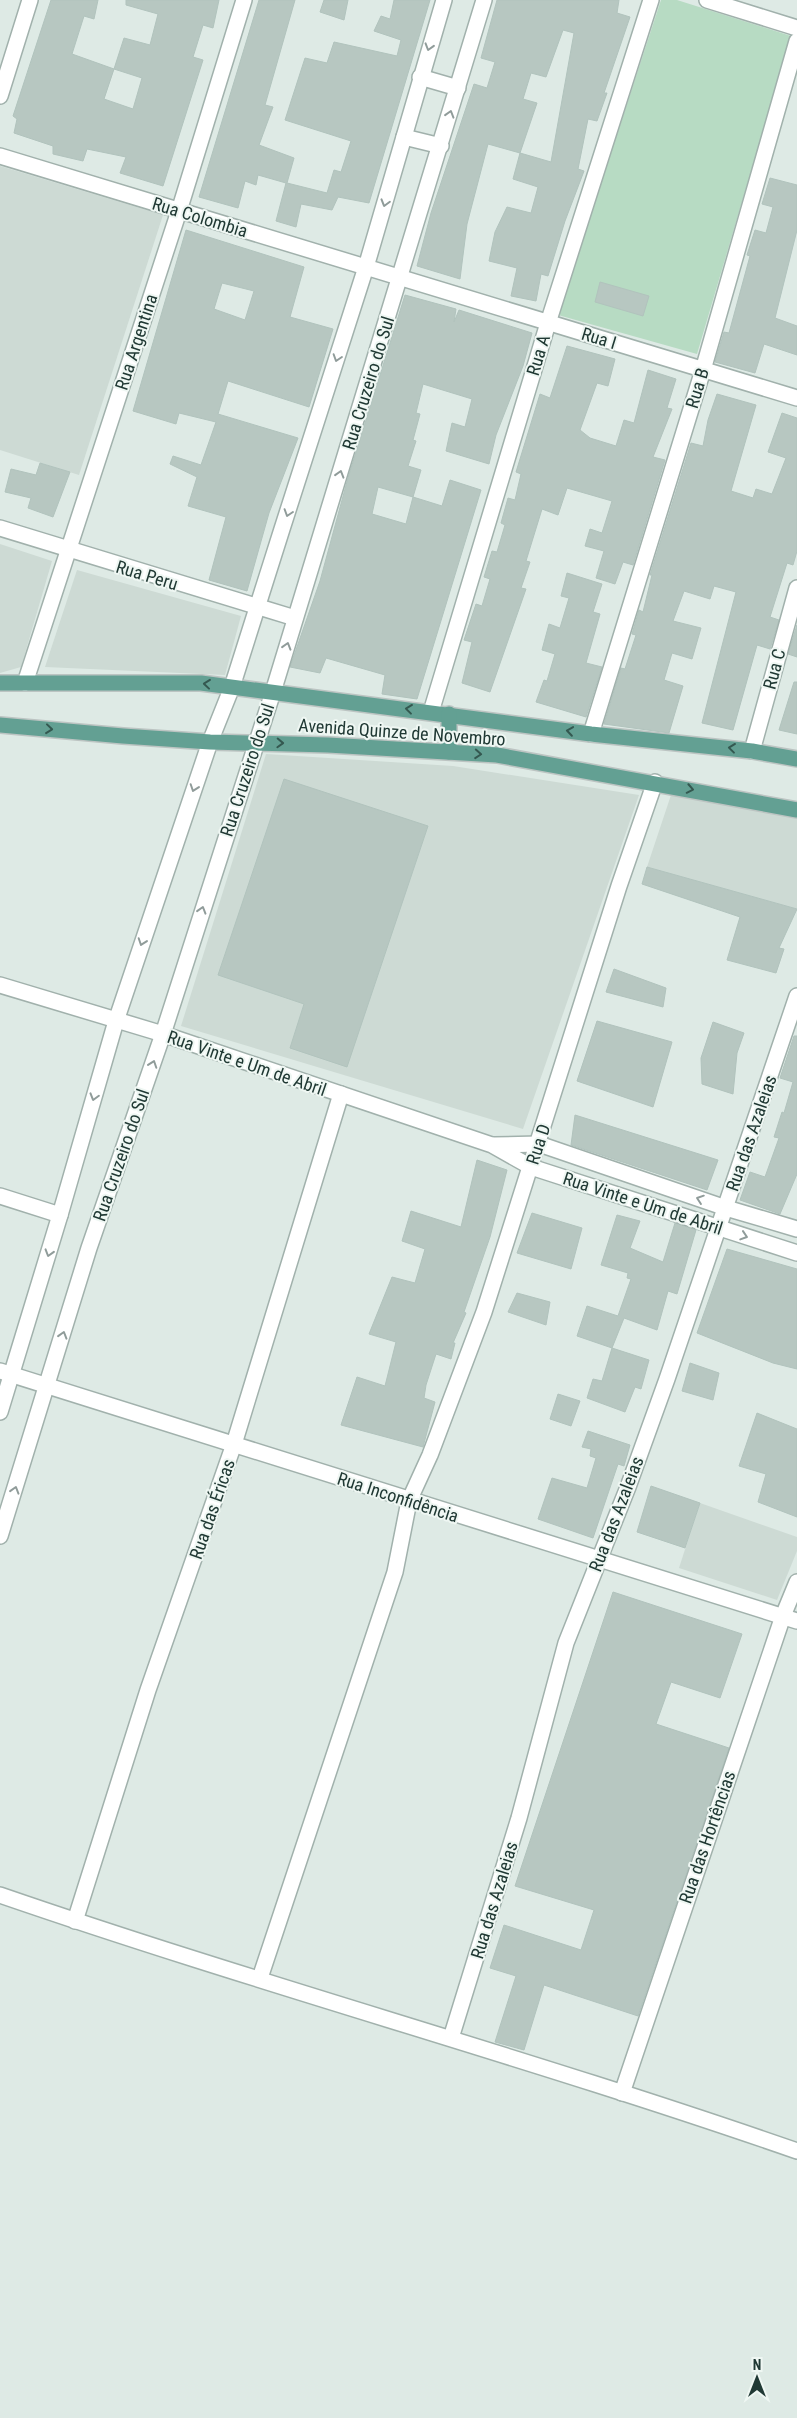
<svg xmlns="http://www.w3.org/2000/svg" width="797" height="2418" font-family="'Roboto Condensed',sans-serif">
	<rect width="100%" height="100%" fill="#deeae5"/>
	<g fill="#cddad4">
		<path d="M0 166 163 215 79 475 0 450Z"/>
		<path d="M0 544 52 561 21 667 0 673Z"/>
		<path d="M77 570 241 616 225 675 45 667Z"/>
		<path d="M266 754 453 766 639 795 523 1129 181 1026Z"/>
		<path d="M674 786 797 814V909L647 867Z"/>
		<path d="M700 1503 797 1537V1551L777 1600 679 1568Z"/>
	</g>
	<path fill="#b7dbc3" d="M661 0H677L791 36 697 354 558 315Z"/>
	<g fill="#b7c7c1" stroke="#b1c3bd" fill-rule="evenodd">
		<path d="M51 0H98L94 19 84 16 72 54 114 69 124 38 150 45 158 14 126 5V0H219L213 28 203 25 193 57 203 60 163 186 120 173 126 157 87 149 83 161 53 154V146L14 133 17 119 13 116ZM114 69 142 78 133 109 104 99Z"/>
		<path d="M259 0H295L265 105 273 107 259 145 294 158 287 183 327 193 334 170 341 172 351 141 285 120 305 58 327 63 334 42 397 56 401 40 374 31 381 16 390 19 394 0H430L369 203 338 197 332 210 301 204 296 227 276 221 286 183 258 175 256 185 245 181 238 208 199 197Z"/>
		<path d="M324 0H348L344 20 320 12Z"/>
		<path d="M497 0H619L617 13 630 17 604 93H607L597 121 588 119 578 169 584 171 565 221 548 276 541 274 536 301 511 296 517 268 489 261 495 232 507 207 531 213 538 187 513 179 520 153 488 144 467 224 460 279 417 266 431 213 474 84 487 88 495 62 481 58ZM563 30 574 33 551 162 520 153 537 103 523 99 531 73 546 77Z"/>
		<path d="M770 178 797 185V230L775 318 797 326V355L764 344 755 373 715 362 724 332 729 333 750 256 747 255 755 230 766 233 773 207 762 204Z"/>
		<path d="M186 230 304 267 290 317 333 329 309 407 228 381 218 414 298 438 269 513 247 591 209 580 226 517 188 506 197 477 170 464 173 456 201 465 216 422 179 413 176 424 133 411ZM222 283 254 291 245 320 214 309Z"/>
		<path d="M600 282 649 296 643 316 595 302Z"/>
		<path d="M405 295 456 309 454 322 459 310 532 333 523 366 496 435 489 464 446 451 452 423 465 427 472 399 423 384 416 413 420 414 413 440 416 441 408 466 421 470 413 497 442 506 450 480 481 490 417 699 382 694 385 675 326 658 320 673 290 667 320 581 348 478ZM378 487 413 497 406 524 372 514Z"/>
		<path d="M567 346 615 359 608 386 597 383 580 430 590 438 616 446 624 420 634 423 648 370 676 379 667 408 672 409 653 457 665 460 633 565 623 562 615 584 596 578 604 551 585 546 590 529 602 533 612 501 567 488 558 515 542 509 526 561 530 562 521 588 526 589 490 692 462 683 472 642 464 640 476 604 482 606 490 579 484 577 492 551 497 552 505 525 501 523 508 498 515 500 521 474 516 472 540 394 550 398Z"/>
		<path d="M717 394 756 405 731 491 753 498 756 489 772 494 786 458 768 452 782 413 797 418V551L793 565 787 563 770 617 779 620 770 649 757 645 733 730 702 723 736 592 714 586 710 599 684 591 673 621 701 628 692 659 672 653 664 680 683 686 669 733 604 724 621 668 625 669 636 635 632 634 639 610 643 612 652 575H650L691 443 703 446 708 420Z"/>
		<path d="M40 463 70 472 53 517 28 508 31 498 5 492 11 469 36 475Z"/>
		<path d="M567 573 602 584 593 612 600 614 586 663 602 667 586 717 536 702 544 680 547 681 555 654 542 650 549 624 560 628 569 598 561 596Z"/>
		<path d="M797 625V657L788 654Z"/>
		<path d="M794 682H797V734L779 730Z"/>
		<path d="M284 779 428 826 347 1067 290 1048 304 1004 218 975Z"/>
		<path d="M647 867 797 909 779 948 784 949 776 973 727 960 740 917 642 884Z"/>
		<path d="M614 969 666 988 663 1007 606 992Z"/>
		<path d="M597 1021 672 1042 653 1107 577 1081Z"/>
		<path d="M713 1022 744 1033 737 1053 733 1094 702 1084 701 1058Z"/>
		<path d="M794 1036H797V1174L780 1214 740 1200 750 1172 765 1177 779 1138 774 1137 782 1112 784 1113 793 1082 780 1078Z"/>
		<path d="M575 1115 718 1160 707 1190 571 1145Z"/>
		<path d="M477 1160 507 1170 490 1237 464 1312 466 1313 453 1343H455L451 1359 436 1354 426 1385 424 1398 435 1402 423 1447 341 1425 357 1377 385 1386 396 1342 369 1334 392 1277 415 1283 425 1249 402 1241 411 1211 461 1227Z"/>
		<path d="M532 1213 582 1228 571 1269 517 1253Z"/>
		<path d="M617 1215 640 1221 630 1248 663 1262 675 1223 696 1230 677 1294 668 1291 657 1330 624 1318 612 1348 577 1336 587 1306 618 1316 631 1279 627 1278 628 1273 601 1265Z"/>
		<path d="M727 1249 797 1269V1369L773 1363 697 1333Z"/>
		<path d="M517 1293 550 1302 546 1325 508 1312Z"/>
		<path d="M612 1348 649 1360 641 1389 635 1387 625 1412 587 1398 593 1379 602 1381Z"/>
		<path d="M690 1363 719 1373 713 1400 682 1391Z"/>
		<path d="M558 1394 580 1401 571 1426 550 1419Z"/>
		<path d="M757 1413 797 1429V1517L758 1502 766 1474 739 1466Z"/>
		<path d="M588 1431 630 1445 624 1466 618 1464 593 1538 538 1519 552 1478 587 1488 596 1458 590 1456 591 1449 582 1447Z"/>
		<path d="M651 1486 700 1503 685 1548 637 1532Z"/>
		<path d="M613 1592 742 1634 720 1698 671 1682 656 1724 729 1748 638 2016 544 1985 524 2050 495 2042 516 1976 490 1968 504 1925 581 1950 594 1910 515 1886Z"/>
	</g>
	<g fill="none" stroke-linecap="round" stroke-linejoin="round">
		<g stroke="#a1b1ac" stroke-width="18">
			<g id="minor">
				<path d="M707 0 797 28"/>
				<path d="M420 77 458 88"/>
				<path d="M0 96 30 0"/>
				<path d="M404 137 441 146"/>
				<path d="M0 156 797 398"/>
				<path d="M0 528 295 618"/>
				<path d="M25 683 179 211 244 0"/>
				<path d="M431 712 548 323 651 0"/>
				<path d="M591 734 703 370 797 41"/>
				<path d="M752 751 797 588"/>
				<path d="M0 985 163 1034 492 1145 531 1167 797 1253"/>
				<path d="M494 1145 539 1144 726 1208 797 1229"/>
				<path d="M0 1196 60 1215"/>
				<path d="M0 1371 797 1621"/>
				<path d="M0 1412 60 1215 116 1021 210 742 232 687 282 529 366 267 444 0"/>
				<path d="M0 1536 89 1248 163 1034 273 692 484 0"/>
				<path d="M0 1895C264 1986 533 2059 797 2151"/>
				<path d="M75 1921 148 1690 234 1444 341 1094"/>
				<path d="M260 1978 395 1572 409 1501 430 1455 484 1312 619 886 655 782"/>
				<path d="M451 2038 519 1818 566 1643 628 1487 667 1379 797 996"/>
				<path d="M622 2093 783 1616 797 1582"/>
			</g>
		</g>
		<g stroke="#bcc4c2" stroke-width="18">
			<g id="major">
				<path d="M0 683H201L591 734 752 751 797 759"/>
				<path d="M449 714V752"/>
				<path d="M0 725 123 736 210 742 328 745 497 755 797 810"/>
			</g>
		</g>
		<use href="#minor" stroke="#fff" stroke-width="15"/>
		<use href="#major" stroke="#63a093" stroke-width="15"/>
	</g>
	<defs><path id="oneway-chevron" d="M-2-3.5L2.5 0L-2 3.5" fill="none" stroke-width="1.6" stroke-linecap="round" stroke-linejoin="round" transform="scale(1.25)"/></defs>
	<g stroke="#909c9a">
		<use href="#oneway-chevron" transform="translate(429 47) rotate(107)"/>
		<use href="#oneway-chevron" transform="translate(450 114) rotate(-73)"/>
		<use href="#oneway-chevron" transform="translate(385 203) rotate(106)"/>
		<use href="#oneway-chevron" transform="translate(337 358) rotate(108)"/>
		<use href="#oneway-chevron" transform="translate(340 474) rotate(-73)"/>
		<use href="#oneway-chevron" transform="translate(288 513) rotate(108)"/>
		<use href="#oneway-chevron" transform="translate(287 646) rotate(-73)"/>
		<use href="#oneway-chevron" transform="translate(194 788) rotate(109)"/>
		<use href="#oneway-chevron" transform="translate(202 910) rotate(-73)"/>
		<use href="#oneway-chevron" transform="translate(142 942) rotate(109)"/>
		<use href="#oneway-chevron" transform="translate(153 1064) rotate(-71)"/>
		<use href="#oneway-chevron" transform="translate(94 1097) rotate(106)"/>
		<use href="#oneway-chevron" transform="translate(700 1199) rotate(-161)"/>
		<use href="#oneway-chevron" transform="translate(744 1236) rotate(18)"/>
		<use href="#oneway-chevron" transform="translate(49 1253) rotate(107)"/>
		<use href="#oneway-chevron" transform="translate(63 1335) rotate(-73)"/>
		<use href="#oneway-chevron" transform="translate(15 1490) rotate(-73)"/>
	</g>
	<g stroke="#345850">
		<use href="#oneway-chevron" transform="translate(207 684) rotate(-174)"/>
		<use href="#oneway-chevron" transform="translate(409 709) rotate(-173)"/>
		<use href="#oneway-chevron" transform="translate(49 729) rotate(6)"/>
		<use href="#oneway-chevron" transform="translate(570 731) rotate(-172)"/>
		<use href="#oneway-chevron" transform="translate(280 743) rotate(2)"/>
		<use href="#oneway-chevron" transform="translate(732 748) rotate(-173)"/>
		<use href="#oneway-chevron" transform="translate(478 754) rotate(4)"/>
		<use href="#oneway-chevron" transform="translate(690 789) rotate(11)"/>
	</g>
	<g text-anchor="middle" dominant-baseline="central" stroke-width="4" stroke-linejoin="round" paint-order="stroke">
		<g font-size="18" fill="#203934" stroke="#eff7f3">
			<text transform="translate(200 217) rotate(17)">Rua Colombia</text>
			<text transform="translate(599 338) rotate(17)">Rua I</text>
			<text transform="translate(136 342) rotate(-72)">Rua Argentina</text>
			<text transform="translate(538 355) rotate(-73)">Rua A</text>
			<text transform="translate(368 383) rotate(-73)">Rua Cruzeiro do Sul</text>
			<text transform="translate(697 388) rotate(-73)">Rua B</text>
			<text transform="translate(147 575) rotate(17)">Rua Peru</text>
			<text transform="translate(774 669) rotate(-75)">Rua C</text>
			<text transform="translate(402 732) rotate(4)">Avenida Quinze de Novembro</text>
			<text transform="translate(247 770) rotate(-72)">Rua Cruzeiro do Sul</text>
			<text transform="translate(247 1063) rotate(19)">Rua Vinte e Um de Abril</text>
			<text transform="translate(751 1133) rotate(-71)">Rua das Azaleias</text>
			<text transform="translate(538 1144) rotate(-72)">Rua D</text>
			<text transform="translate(121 1155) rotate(-71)">Rua Cruzeiro do Sul</text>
			<text transform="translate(643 1203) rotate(18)">Rua Vinte e Um de Abril</text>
			<text transform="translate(398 1497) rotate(18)">Rua Inconfidência</text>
			<text transform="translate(212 1509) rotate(-71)">Rua das Éricas</text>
			<text transform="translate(616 1514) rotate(-69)">Rua das Azaleias</text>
			<text transform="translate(707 1837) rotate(-71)">Rua das Hortências</text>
			<text transform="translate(494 1900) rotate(-73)">Rua das Azaleias</text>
		</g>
	</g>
	<g transform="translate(757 2378)" stroke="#eff7f3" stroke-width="4" paint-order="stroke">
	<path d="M0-4L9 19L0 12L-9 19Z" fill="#203934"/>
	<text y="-8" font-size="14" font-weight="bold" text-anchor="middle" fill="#203934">N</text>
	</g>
</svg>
